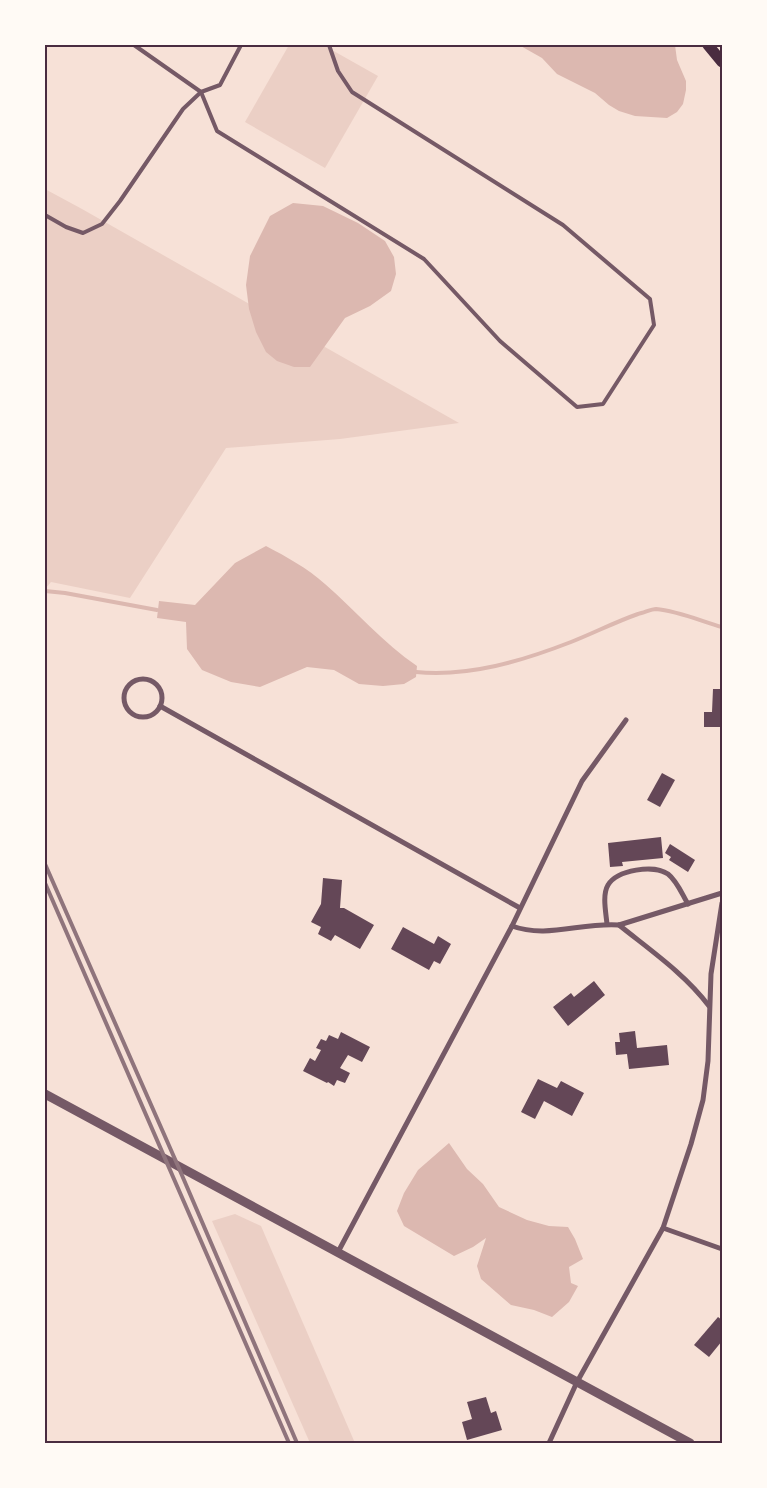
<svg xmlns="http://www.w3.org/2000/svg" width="767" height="1488" font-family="Helvetica,sans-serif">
	<rect width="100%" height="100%" fill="#f7e1d7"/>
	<g fill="#ebcfc5">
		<path d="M289 45H323L378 76 325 168 245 122Z"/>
		<path d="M45 189 82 209 459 423 340 439 226 448 130 598 51 582 45 589Z"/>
		<path d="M235 1214 261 1226 355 1443H310L212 1221Z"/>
	</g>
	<g fill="#dcb8b0">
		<path d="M519 45H675L677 60 686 81V90L683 104 677 112 667 118 635 116 619 111 609 105 595 93 557 74 542 58Z"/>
		<path d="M293 203 323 206 358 223 385 241 394 257 396 274 391 291 370 306 345 318 310 367H294L277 361 266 352 256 332 249 309 246 285 250 256 270 216Z"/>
		<path d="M266 546C287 557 307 568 325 584 356 611 383 643 417 666L416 677 404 684 383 686 359 684 334 670 307 667 260 687 231 682 202 670 187 649 186 622 157 618 159 601 195 605 235 563Z"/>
		<path d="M449 1143 467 1169 483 1184 499 1207 527 1220 549 1226 568 1227 575 1239 583 1259 569 1267 571 1283 578 1286 569 1302 552 1317 534 1310 511 1305 481 1279 477 1266 486 1238 473 1247 454 1256 404 1226 397 1211 404 1193 418 1170Z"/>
	</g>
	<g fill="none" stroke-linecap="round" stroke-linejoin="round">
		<g stroke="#dcb8b0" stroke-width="4">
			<path d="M45 591 65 593 157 610"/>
			<path d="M416 672C470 677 522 661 571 642 594 633 615 622 638 614 644 613 651 609 656 609 678 611 701 621 722 627"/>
		</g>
	</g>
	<g fill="#644757">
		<path d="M713 689H722V727H704V712H712Z"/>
		<path d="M662 773 675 780 660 807 647 800Z"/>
		<path d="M661 837 663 858 622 862 623 866 610 867 608 843Z"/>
		<path d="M670 844 695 860 688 872 669 860 671 857 665 853Z"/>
		<path d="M323 878 342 880 340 908H344L374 925 360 949 335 935 331 941 318 934 321 927 311 922 321 904Z"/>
		<path d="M403 927 434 944 438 936 451 944 440 964 434 961 429 970 391 949Z"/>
		<path d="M594 981 605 995 568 1026 553 1007 571 993 574 997Z"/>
		<path d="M635 1031 637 1048 667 1045 669 1065 629 1069 627 1054 616 1055 615 1042H620L619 1033Z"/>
		<path d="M341 1032 370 1047 362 1062 348 1055 340 1068 350 1073 345 1083 337 1080 334 1086 328 1082 327 1083 303 1071 310 1058 315 1061 321 1050 316 1048 321 1039 326 1041 329 1035 338 1039Z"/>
		<path d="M538 1079 557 1088 561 1081 584 1093 572 1116 544 1101 535 1119 521 1112Z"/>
		<path d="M718 1317 722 1320V1341L709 1357 694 1345Z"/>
		<path d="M486 1397 491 1413 496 1411 502 1430 467 1440 462 1422 472 1419 467 1402Z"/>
	</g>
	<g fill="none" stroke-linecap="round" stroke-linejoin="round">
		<g stroke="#755966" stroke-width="4">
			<path d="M134 45 201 92 217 131 424 259 500 341 577 407 603 404 654 325 650 299 563 225 352 92 338 71 329 45"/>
			<path d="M45 215 66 227 83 233 102 224 120 201 183 109 201 92 220 85 241 45"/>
		</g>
		<g stroke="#755966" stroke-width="5">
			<circle cx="143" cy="698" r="19"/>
			<path d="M160 706 520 908"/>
			<path d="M607 924C606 913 602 895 608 885 617 870 654 864 668 874 677 881 682 894 688 904"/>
			<path d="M619 925C650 950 685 974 709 1006"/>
			<path d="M512 926C547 939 582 922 619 925L722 893"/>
			<path d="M663 1228 722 1249"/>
			<path d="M338 1252 512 926 582 781 626 720"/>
			<path d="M549 1443 577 1382 663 1228 691 1144 703 1100 708 1061 711 974 722 903"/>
		</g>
		<path stroke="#755966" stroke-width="9" d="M45 1094 690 1443"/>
		<path stroke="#4a2c40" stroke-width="11" d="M708 45 722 62"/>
		<g stroke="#8f747c" stroke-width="4">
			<path d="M45 864 178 1166 297 1443"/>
			<path d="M45 883 289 1443"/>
		</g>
	</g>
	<rect width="767" height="1488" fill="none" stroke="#fffaf5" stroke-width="92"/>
	<rect x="46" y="46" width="675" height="1396" fill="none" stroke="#4a2c40" stroke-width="2"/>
</svg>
